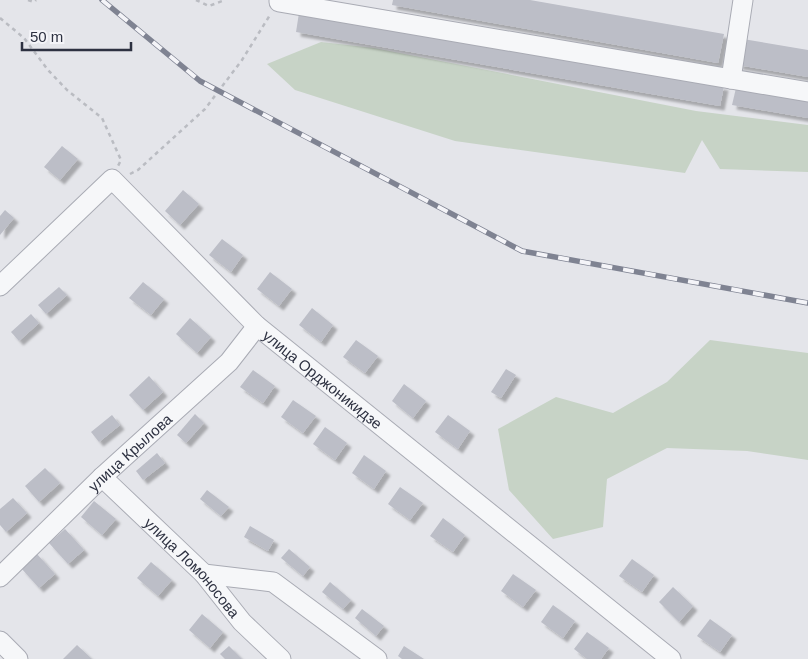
<svg xmlns="http://www.w3.org/2000/svg" width="808" height="659" font-family="Arial,sans-serif">
	<defs>
		<filter id="shadow"><feDropShadow dx="4.5" dy="4.5" stdDeviation="1" flood-color="#0004"/></filter>
	</defs>
	<rect width="100%" height="100%" fill="#e4e5ea"/>
	<g fill="#c7d3c6">
		<path d="M321 42 374 48 696 111 808 125V172L720 169 702 140 685 173 455 141 295 90 267 64Z"/>
		<path d="M710 340 808 353V460L747 451 667 448 607 479 603 527 553 539 509 490 498 429 556 397 613 413 667 382Z"/>
	</g>
	<g fill="#bcbec7" filter="url(#shadow)">
		<path d="M393 0H530L724 34 718 63 392 5Z"/>
		<path d="M299 13 724 86 720 106 296 32Z"/>
		<path d="M743 39 808 50V77L738 65Z"/>
		<path d="M736 88 808 100V118L732 105Z"/>
		<path d="M62 146 78 159 60 180 44 167Z"/>
		<path d="M183 190 199 204 180 225 165 211Z"/>
		<path d="M5 210 14 218 0 235V216Z"/>
		<path d="M222 239 243 255 231 272 209 255Z"/>
		<path d="M270 272 292 289 279 306 257 289Z"/>
		<path d="M143 282 164 299 151 315 129 298Z"/>
		<path d="M59 287 67 295 46 314 38 305Z"/>
		<path d="M312 308 333 325 321 342 299 325Z"/>
		<path d="M31 314 39 323 19 341 11 332Z"/>
		<path d="M190 318 211 337 197 353 176 334Z"/>
		<path d="M356 340 378 356 365 373 343 357Z"/>
		<path d="M506 369 516 375 501 398 491 392Z"/>
		<path d="M253 370 275 386 263 403 240 387Z"/>
		<path d="M149 376 163 392 143 410 129 395Z"/>
		<path d="M404 384 426 401 413 418 392 401Z"/>
		<path d="M293 400 316 416 303 433 281 417Z"/>
		<path d="M195 414 204 423 186 443 177 435Z"/>
		<path d="M112 415 120 425 99 442 91 432Z"/>
		<path d="M448 415 470 431 458 449 435 432Z"/>
		<path d="M325 427 347 443 335 460 313 444Z"/>
		<path d="M157 453 165 463 143 480 136 471Z"/>
		<path d="M364 455 386 471 374 489 352 473Z"/>
		<path d="M45 468 60 483 39 502 25 486Z"/>
		<path d="M400 487 423 503 410 520 388 504Z"/>
		<path d="M207 490 229 507 221 516 200 499Z"/>
		<path d="M13 498 27 513 6 532 0 525V509Z"/>
		<path d="M94 501 116 519 102 535 81 517Z"/>
		<path d="M443 518 465 535 453 552 430 536Z"/>
		<path d="M250 526 274 540 268 551 244 537Z"/>
		<path d="M65 529 84 550 68 564 49 543Z"/>
		<path d="M289 549 310 567 303 576 281 558Z"/>
		<path d="M37 554 55 574 39 588 21 568Z"/>
		<path d="M632 559 654 575 642 592 619 576Z"/>
		<path d="M151 562 172 580 158 596 137 578Z"/>
		<path d="M513 574 536 590 523 607 501 591Z"/>
		<path d="M330 582 351 600 343 609 322 592Z"/>
		<path d="M673 587 693 606 679 622 659 602Z"/>
		<path d="M553 605 575 621 563 638 541 622Z"/>
		<path d="M362 609 384 626 376 636 355 618Z"/>
		<path d="M202 614 223 632 210 648 189 630Z"/>
		<path d="M710 619 732 635 720 652 697 636Z"/>
		<path d="M587 632 609 648 601 659H587L574 649Z"/>
		<path d="M77 645 92 659H63Z"/>
		<path d="M229 646 242 659H225L220 654Z"/>
		<path d="M404 646 424 659H402L398 656Z"/>
	</g>
	<g fill="none" stroke-linecap="round" stroke-linejoin="round">
		<g stroke="#a9abb4" stroke-width="21">
			<g id="minor">
				<path d="M279 0V2L808 92"/>
				<path d="M731 79 743 0"/>
				<path id="s1" d="M0 286 112 179 257 326 671 659"/>
				<path id="s2" d="M102 477 204 574 242 622 281 659"/>
				<path d="M204 574 273 582 377 659"/>
				<path id="s3" d="M0 577 102 477 229 362 257 326"/>
				<path d="M0 641 18 659"/>
			</g>
		</g>
		<g stroke="#babcc2" stroke-width="2.5" stroke-dasharray="4 4" stroke-linecap="butt">
			<path d="M28 0 34 2 36 0"/>
			<path d="M196 0 209 6 225 0"/>
			<path d="M0 18 24 38 48 70 67 90 102 118 121 160 118 166"/>
			<path d="M130 174 138 170 205 109 242 60 270 15"/>
		</g>
		<use href="#minor" stroke="#f6f7f9" stroke-width="19"/>
		<g stroke="#7f8392" stroke-width="5.5">
			<path id="rail" d="M102 0 200 81 522 251 808 303"/>
		</g>
		<use href="#rail" stroke="#f4f4f8" stroke-width="4" stroke-dasharray="11" stroke-linecap="butt"/>
	</g>
	<g text-anchor="middle" dominant-baseline="central" stroke-width="5" stroke-linejoin="round" paint-order="stroke">
		<g font-size="15" fill="#2d3141" stroke="#f4f4f8">
			<text stroke="none"><textPath href="#s1" startOffset="446">улица Орджоникидзе</textPath></text>
			<text stroke="none"><textPath href="#s3" startOffset="180">улица Крылова</textPath></text>
			<text stroke="none"><textPath href="#s2" startOffset="128">улица Ломоносова</textPath></text>
		</g>
	</g>
	<path d="M22 42v8h109v-8" fill="none" stroke="#2d3141" stroke-width="2.5"/>
	<text x="30" y="42" font-size="15" fill="#2d3141" stroke="#f4f4f8" stroke-width="4" paint-order="stroke">50 m</text>
</svg>
